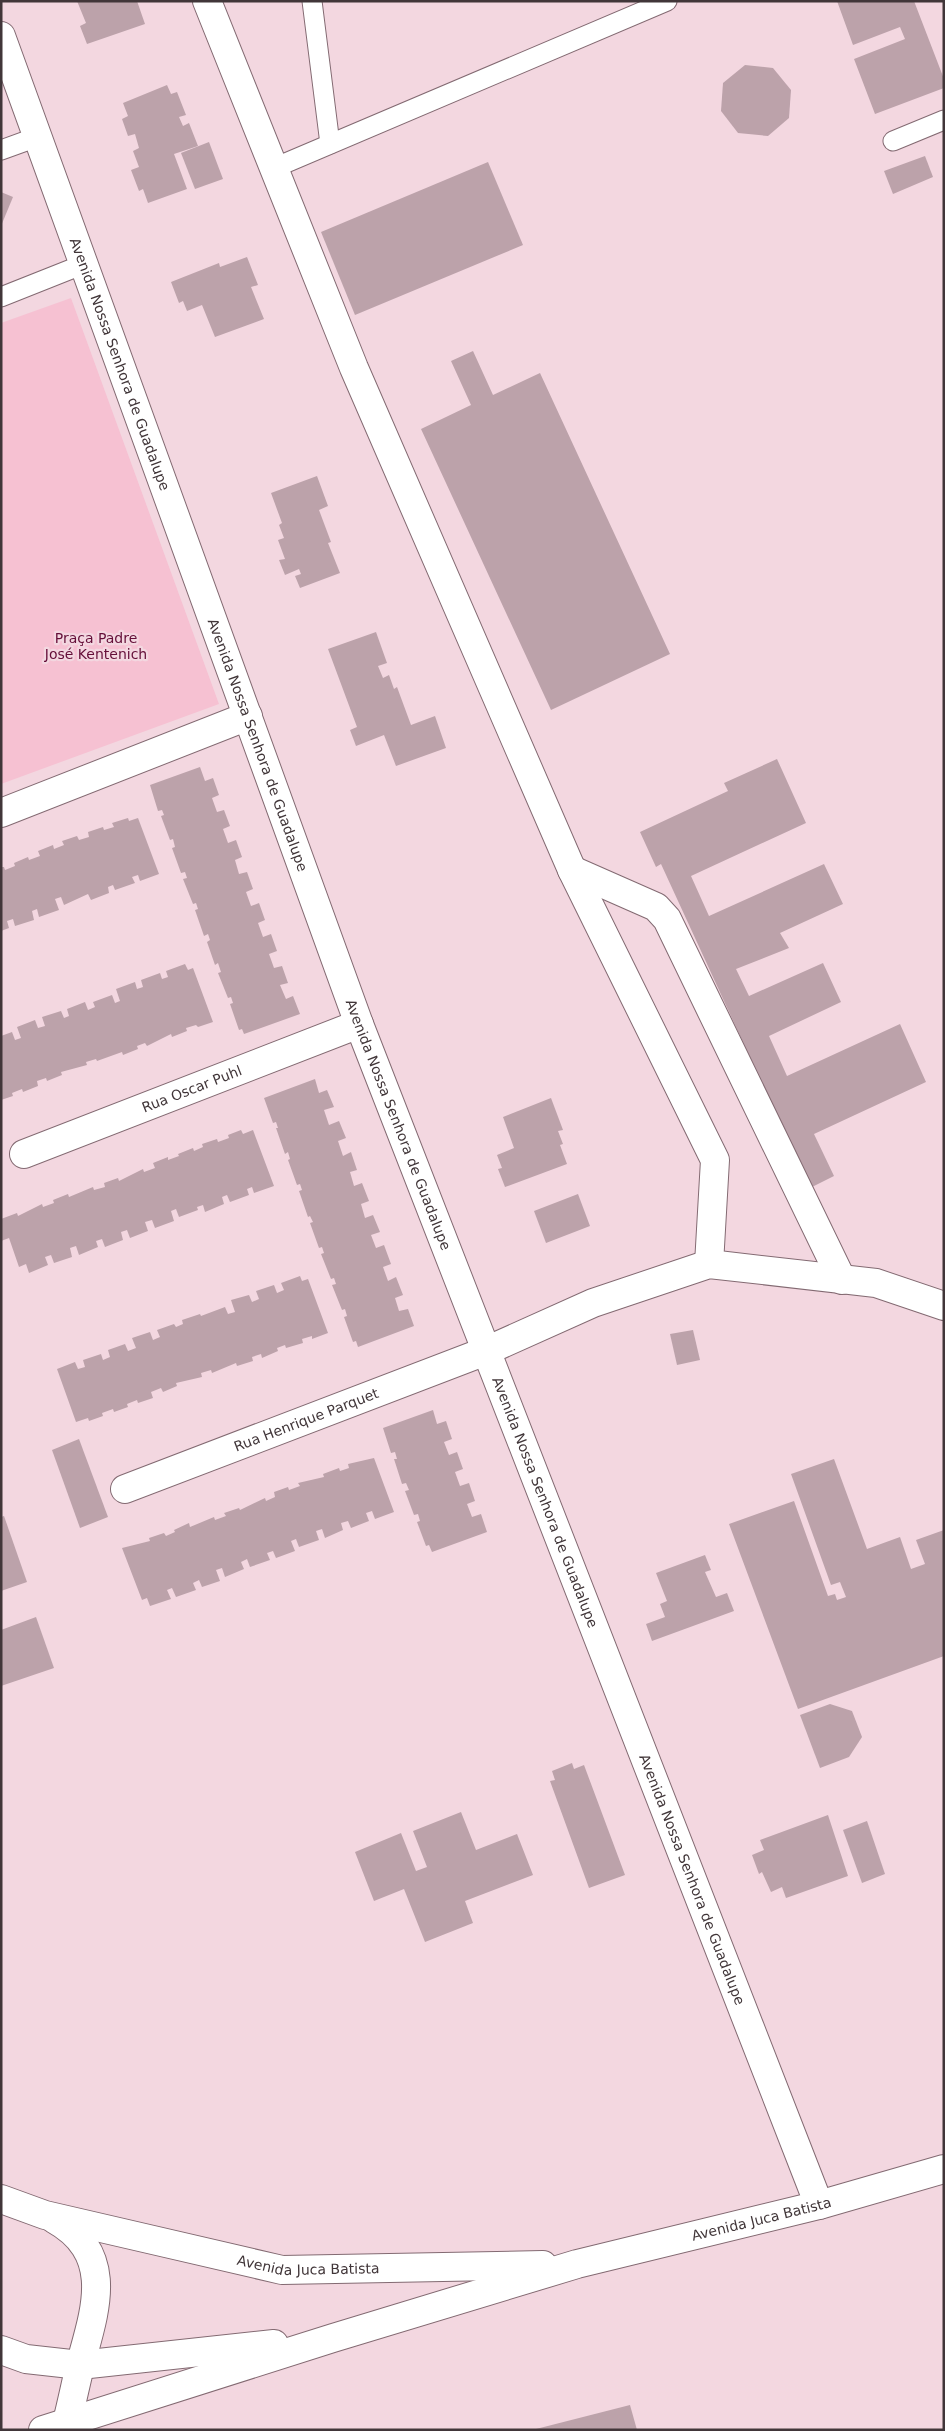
<svg xmlns="http://www.w3.org/2000/svg" width="945" height="2431" font-family="'DejaVu Sans',sans-serif">
	<rect width="100%" height="100%" fill="#f3d7e0"/>
	<path fill="#f6c1d2" d="M71 298 219 704 1 784V323Z"/>
	<g fill="#bca2aa">
		<path d="M77 1H137L145 24 87 44 80 26 86 23Z"/>
		<path d="M837 1H914L944 79V88L875 114 854 59 905 39 900 27 853 45Z"/>
		<path d="M745 65 773 68 791 90 789 118 768 136 738 133 721 111 723 83Z"/>
		<path d="M167 85 171 94 177 92 186 115 179 117 183 126 189 123 198 146 174 154 187 189 148 203 143 189 139 191 131 170 139 167 133 151 139 148 135 134 128 136 122 119 128 116 123 103Z"/>
		<path d="M209 142 223 179 195 189 181 153Z"/>
		<path d="M925 156 933 177 893 194 884 171Z"/>
		<path d="M488 162 523 245 355 315 321 232Z"/>
		<path d="M1 192 13 197 1 226Z"/>
		<path d="M247 257 258 285 251 287 264 319 215 337 202 305 187 311 183 301 179 303 171 282 219 263 220 267Z"/>
		<path d="M473 351 493 395 540 373 670 654 551 710 421 429 471 405 451 361Z"/>
		<path d="M317 476 328 506 319 510 331 542 328 543 340 573 300 588 295 576 301 574 299 569 285 575 279 560 285 559 278 540 284 538 279 525 282 523 271 493Z"/>
		<path d="M376 632 387 663 378 666 383 678 389 675 394 689 397 687 411 725 435 716 446 748 396 766 384 735 356 746 350 730 357 727 328 649Z"/>
		<path d="M777 759 806 823 691 876 709 916 824 864 843 904 780 933 789 948 736 969 749 996 823 963 841 1002 769 1036 787 1076 900 1024 926 1082 814 1134 834 1176 810 1188 661 864 656 867 640 832 728 791 724 783Z"/>
		<path d="M200 767 205 781 213 778 219 795 212 798 217 812 224 810 230 826 223 829 228 843 236 840 242 857 235 860 239 874 247 872 253 889 246 892 251 906 259 903 265 920 258 923 263 937 271 934 277 951 269 954 274 968 282 966 288 983 280 985 286 999 293 996 300 1014 244 1034 242 1029 239 1030 230 1004 233 1003 231 997 228 998 218 973 221 972 218 963 215 965 207 942 210 940 208 934 204 936 195 910 198 909 196 903 193 904 183 879 187 878 185 872 181 873 172 848 175 847 173 839 170 840 161 816 164 815 162 810 158 811 150 785Z"/>
		<path d="M128 818 129 821 138 818 159 874 140 881 138 875 132 877 135 883 115 890 113 885 108 887 109 893 91 900 88 894 64 905 61 897 55 899 59 910 39 917 37 909 32 911 34 920 15 926 13 919 7 921 9 928 1 931V867H4L5 870 15 866 14 863 28 857 29 860 40 856 38 851 53 845 54 849 64 845 62 841 77 836 79 840 89 837 88 832 103 827 104 830 114 827 112 823Z"/>
		<path d="M185 964 188 970 193 968 213 1022 198 1027 196 1025 186 1028 187 1031 172 1037 171 1034 147 1046 145 1043 137 1046 138 1049 123 1055 122 1052 97 1061 96 1059 86 1062 87 1065 61 1072 62 1075 47 1081 46 1078 37 1081 38 1086 23 1092 22 1089 12 1093 13 1096 1 1100V1036L12 1032 15 1040 21 1038 17 1027 35 1020 38 1028 45 1026 42 1017 61 1011 64 1018 69 1016 67 1009 85 1002 88 1010 95 1007 93 1002 112 995 115 1003 120 1001 116 989 135 982 137 989 143 987 141 980 160 973 162 979 168 977 166 971Z"/>
		<path d="M315 1079 319 1093 327 1090 334 1107 324 1110 329 1125 339 1121 346 1138 338 1141 343 1156 351 1152 357 1170 350 1172 354 1186 362 1183 369 1201 361 1204 365 1218 373 1215 380 1232 371 1235 376 1248 384 1245 391 1264 383 1267 388 1281 396 1277 403 1295 395 1298 399 1311 408 1309 414 1326 358 1347 356 1341 353 1342 344 1317 347 1316 345 1309 342 1310 332 1285 336 1284 334 1278 331 1279 321 1254 324 1253 322 1247 319 1248 310 1223 313 1222 310 1216 308 1217 299 1191 302 1190 300 1184 297 1185 288 1160 290 1159 288 1152 285 1154 276 1128H278L276 1122 273 1123 264 1098Z"/>
		<path d="M551 1098 563 1130 558 1131 563 1144 560 1145 567 1164 505 1187 498 1169 502 1168 497 1155 514 1148 503 1117Z"/>
		<path d="M241 1130 243 1134 253 1130 274 1186 254 1193 252 1187 247 1189 249 1195 230 1202 227 1195 222 1197 224 1204 205 1212 203 1205 197 1207 198 1210 179 1217 176 1209 171 1211 174 1221 155 1228 152 1220 145 1222 148 1231 130 1238 127 1230 121 1232 123 1240 105 1247 102 1239 96 1241 98 1247 79 1255 76 1246 70 1248 72 1257 54 1263 51 1255 45 1257 48 1265 29 1273 26 1264 19 1267 9 1238 1 1241V1219L17 1213 18 1216 42 1204 43 1207 54 1203 53 1200 68 1194 69 1197 93 1187 94 1190 105 1187 104 1183 118 1178 119 1181 143 1169 144 1172 155 1168 153 1163 168 1157V1160L179 1156 178 1154 193 1148 194 1151 203 1147 202 1144 217 1139 218 1142 229 1138 228 1135Z"/>
		<path d="M578 1194 590 1226 546 1243 534 1211Z"/>
		<path d="M300 1276 302 1281 308 1279 328 1333 312 1339V1336L302 1339 303 1343 286 1348 285 1345 277 1348 278 1351 262 1358 261 1354 252 1357 253 1361 237 1366 236 1363 212 1373 211 1370 201 1373 202 1377 176 1383 177 1386 163 1392 161 1388 151 1392 153 1398 138 1403 137 1400 127 1404 128 1407 114 1412 113 1409 102 1413 103 1416 89 1421 88 1418 76 1422 57 1369 75 1362 78 1369 85 1367 83 1360 101 1354 103 1360 110 1357 108 1350 125 1344 128 1351 136 1348 132 1338 150 1332 153 1340 160 1337 157 1330 174 1324 176 1327 183 1324 182 1320 200 1314 201 1316 225 1307 228 1314 235 1312 231 1300 249 1295 252 1302 259 1299 256 1291 274 1285 277 1293 284 1290 281 1283Z"/>
		<path d="M693 1330 700 1360 677 1365 670 1334Z"/>
		<path d="M433 1410 437 1424 446 1421 452 1439 444 1442 449 1455 457 1452 463 1469 455 1472 460 1486 469 1483 475 1501 467 1504 472 1517 481 1514 487 1532 432 1552 429 1545 426 1546 417 1522 420 1521 418 1514 414 1515 405 1491 409 1490 406 1483 402 1484 394 1459H397L395 1452 391 1453 383 1428Z"/>
		<path d="M79 1439 108 1517 80 1528 52 1450Z"/>
		<path d="M374 1458 394 1512 375 1519 372 1511 366 1513 369 1521 351 1528 348 1521 341 1523 343 1530 325 1538 322 1529 316 1531 319 1540 299 1547 296 1539 291 1541 295 1551 276 1558 273 1551 267 1553 270 1560 250 1567 247 1559 241 1562 244 1569 225 1577 222 1568 216 1570 220 1581 202 1587 199 1580 193 1583 196 1590 176 1597 172 1588 167 1590 171 1599 150 1606 147 1598 142 1600 122 1548 150 1541 149 1538 164 1533 166 1536 175 1532 174 1530 189 1523 190 1527 214 1517 215 1520 226 1516 224 1513 239 1508 240 1510 265 1498 266 1501 275 1497 274 1492 288 1487 289 1490 300 1486 298 1483 324 1477 323 1474 339 1468 340 1471 349 1468 348 1464Z"/>
		<path d="M834 1459 867 1549 900 1537 911 1569 925 1564 916 1540 944 1530V1656L798 1709 729 1524 794 1501 828 1596 835 1594 837 1600 846 1597 840 1582 831 1585 791 1474Z"/>
		<path d="M4 1516 27 1582 1 1591V1517Z"/>
		<path d="M705 1555 711 1570 705 1572 716 1597 727 1593 734 1611 652 1641 646 1624 665 1617 660 1604 667 1601 656 1573Z"/>
		<path d="M36 1617 54 1668 1 1686V1630Z"/>
		<path d="M830 1704 852 1711 862 1737 849 1757 820 1768 800 1715Z"/>
		<path d="M572 1763 574 1769 584 1765 625 1875 589 1888 550 1781 555 1780 552 1771Z"/>
		<path d="M461 1812 476 1850 517 1834 533 1875 465 1901 473 1923 425 1942 404 1889 374 1901 355 1852 401 1833 416 1871 427 1867 413 1831Z"/>
		<path d="M828 1815 848 1876 786 1898 782 1887 771 1892 762 1872 759 1874 752 1855 764 1850 760 1840Z"/>
		<path d="M867 1821 885 1874 862 1883 843 1830Z"/>
		<path d="M630 2405 637 2430H536V2429Z"/>
	</g>
	<g fill="none" stroke-linecap="round" stroke-linejoin="round">
		<g stroke="#836a72" stroke-width="21">
			<g id="service">
				<path d="M312 1 330 144"/>
				<path d="M893 141 944 120"/>
				<path d="M1 150 37 137"/>
				<path d="M274 168 667 1"/>
				<path d="M1 297 84 264"/>
			</g>
		</g>
		<g stroke="#836a72" stroke-width="30">
			<g id="minor">
				<path d="M207 1 354 368 572 870 715 1160 709 1264"/>
				<path id="s1" d="M1 36 359 1024 819 2205"/>
				<path d="M1 813 248 716"/>
				<path d="M572 870 656 907 667 919 842 1280"/>
				<path id="s2" d="M24 1154 359 1024"/>
				<path id="s3" d="M125 1489 486 1351 593 1303 709 1264 876 1283 944 1306"/>
			</g>
		</g>
		<g stroke="#836a72" stroke-width="30">
			<g id="secondary">
				<path id="s4" d="M1 2199 45 2215 282 2270 543 2265"/>
				<path d="M54 2219C115 2253 96 2308 81 2362 76 2382 72 2402 67 2422L68 2430"/>
				<path d="M1 2350 26 2359 80 2365 274 2344"/>
				<path id="s5" d="M43 2430 333 2338 577 2264 819 2205 944 2169"/>
			</g>
		</g>
		<use href="#service" stroke="#fff" stroke-width="19"/>
		<use href="#minor" stroke="#fff" stroke-width="28"/>
		<use href="#secondary" stroke="#fff" stroke-width="28"/>
	</g>
	<g text-anchor="middle" dominant-baseline="central" stroke-width="4.5" stroke-linejoin="round" paint-order="stroke">
		<g font-size="14" fill="#413639" stroke="#f3d7e0">
			<text stroke="none"><textPath href="#s1" startOffset="349">Avenida Nossa Senhora de Guadalupe</textPath></text>
			<text stroke="none"><textPath href="#s1" startOffset="754">Avenida Nossa Senhora de Guadalupe</textPath></text>
			<text stroke="none"><textPath href="#s2" startOffset="180">Rua Oscar Puhl</textPath></text>
			<text stroke="none"><textPath href="#s1" startOffset="1159">Avenida Nossa Senhora de Guadalupe</textPath></text>
			<text stroke="none"><textPath href="#s3" startOffset="194">Rua Henrique Parquet</textPath></text>
			<text stroke="none"><textPath href="#s1" startOffset="1564">Avenida Nossa Senhora de Guadalupe</textPath></text>
			<text stroke="none"><textPath href="#s1" startOffset="1969">Avenida Nossa Senhora de Guadalupe</textPath></text>
			<text stroke="none"><textPath href="#s5" startOffset="749">Avenida Juca Batista</textPath></text>
			<text stroke="none"><textPath href="#s4" startOffset="316">Avenida Juca Batista</textPath></text>
		</g>
		<g font-size="14" fill="#640e38" stroke="#f3d7e0">
			<text x="96" y="638">Praça Padre<tspan x="96" dy="16">José Kentenich</tspan></text>
		</g>
	</g>
	<rect width="945" height="2431" fill="none" stroke="#413639" stroke-width="5"/>
</svg>
